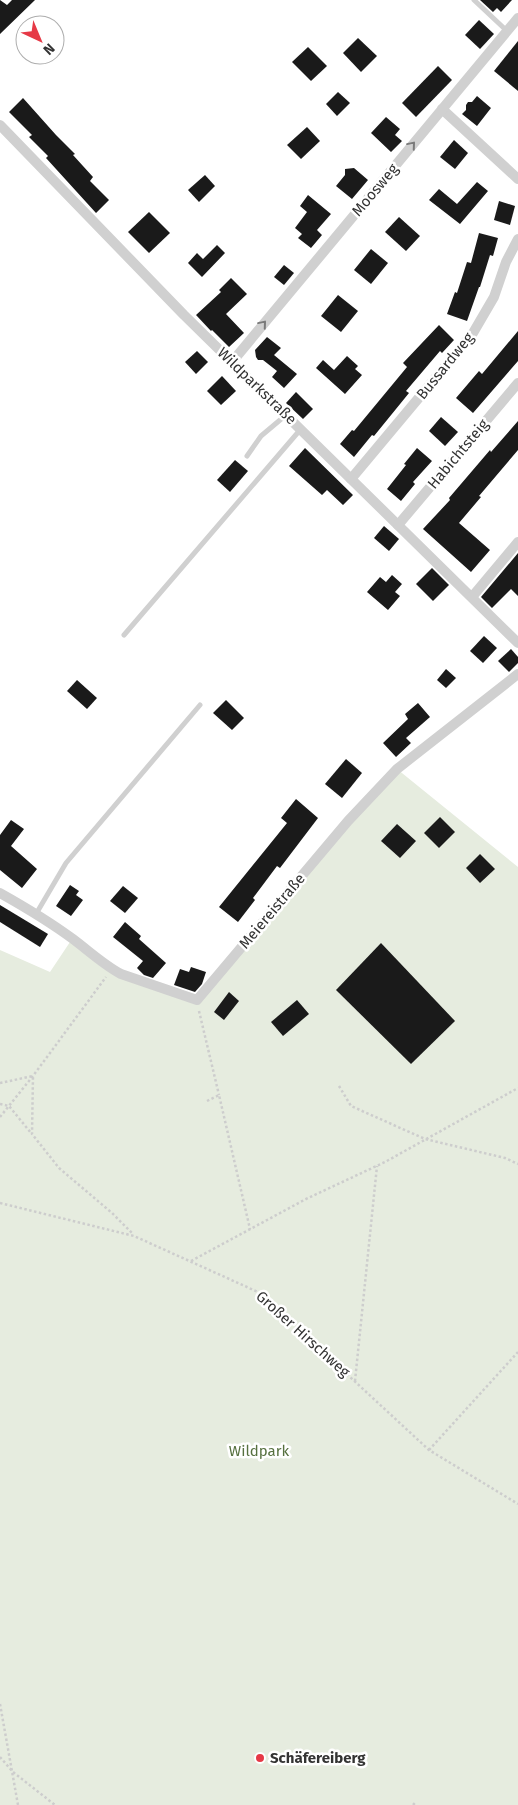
<svg xmlns="http://www.w3.org/2000/svg" width="518" height="1805" font-family="'Fira Sans',sans-serif">
	<rect width="100%" height="100%" fill="#fff"/>
	<path fill="#e6ecdf" d="M397 769 518 867V1805H0V950L50 972 72 939 112 969 197 1000Z"/>
	<g fill="#1a1a1a">
		<path d="M0 0 7 5 12 0H35L0 34Z"/>
		<path d="M480 0H512L501 12 497 8 493 12Z"/>
		<path d="M479 20 494 34 480 49 465 35Z"/>
		<path d="M358 38 377 56 361 72 343 53Z"/>
		<path d="M518 41V91L494 71Z"/>
		<path d="M308 47 327 66 311 81 292 62Z"/>
		<path d="M438 66 452 80 416 117 402 103Z"/>
		<path d="M338 92 350 103 337 116 326 104Z"/>
		<path d="M477 96 491 108 477 126 462 114 466 110V105L468 102H472Z"/>
		<path d="M23 98 56 135 75 154 73 155 93 177 90 181 109 200 96 213 46 158 48 156 29 137 32 135 9 112Z"/>
		<path d="M386 117 400 129 395 135 402 141 391 152 371 133Z"/>
		<path d="M307 127 320 141 301 159 287 145Z"/>
		<path d="M454 140 468 153 455 169 440 157Z"/>
		<path d="M354 168 368 180 352 199 336 186 345 175V169Z"/>
		<path d="M205 175 215 186 199 202 188 190Z"/>
		<path d="M477 182 488 191 460 224 429 200 439 189 457 204Z"/>
		<path d="M308 195 331 214 317 230 322 235 311 248 298 238 302 234 295 228 307 212 300 206Z"/>
		<path d="M499 201 515 206 510 225 494 220Z"/>
		<path d="M149 212 170 233 149 253 128 232Z"/>
		<path d="M399 217 420 236 406 251 385 232Z"/>
		<path d="M479 233 498 238 493 256 490 255 480 287H479L467 321 447 314 455 292 457 293 467 262 471 263Z"/>
		<path d="M217 245 225 253 202 277 188 263 197 253 203 259Z"/>
		<path d="M371 249 388 263 371 284 354 270Z"/>
		<path d="M284 265 294 273 284 285 274 277Z"/>
		<path d="M231 278 247 294 226 314 244 333 229 347 212 330 211 331 196 315 221 292 219 290Z"/>
		<path d="M338 295 358 311 341 332 321 316Z"/>
		<path d="M439 325 454 340 442 353 440 351 406 391 409 393 374 436 372 435 354 457 340 444 352 430 354 431 407 367 403 363Z"/>
		<path d="M518 331V361L473 413 456 398 479 371 482 374Z"/>
		<path d="M267 337 281 348 274 355 297 374 284 388 272 377 277 371 263 360H258L256 357 255 350Z"/>
		<path d="M197 351 208 362 196 374 185 362Z"/>
		<path d="M347 356 358 366 355 369 362 375 345 394 316 368 323 360 334 370Z"/>
		<path d="M222 376 236 391 221 405 207 391Z"/>
		<path d="M296 392 313 409 303 419 286 403Z"/>
		<path d="M441 417 458 432 445 446 429 431Z"/>
		<path d="M518 421V450L479 496 481 497 459 523 490 550 471 572 423 529 450 500 449 498 490 450 491 452Z"/>
		<path d="M305 448 353 495 343 505 327 490 322 495 289 466Z"/>
		<path d="M417 448 432 461 413 482 415 484 401 501 387 489 406 465 404 464Z"/>
		<path d="M235 460 248 471 230 492 217 480Z"/>
		<path d="M384 526 399 539 389 551 374 538Z"/>
		<path d="M518 553V596L511 589 492 608 481 597Z"/>
		<path d="M432 568 449 585 433 601 416 584Z"/>
		<path d="M392 575 402 584 395 592 400 596 388 610 367 592 380 577 386 582Z"/>
		<path d="M484 636 497 648 483 663 470 651Z"/>
		<path d="M511 649 518 657V663L509 672 498 661Z"/>
		<path d="M446 669 456 678 446 688 437 680Z"/>
		<path d="M77 680 97 698 87 709 67 691Z"/>
		<path d="M226 700 244 718 232 730 213 713Z"/>
		<path d="M418 703 430 717 406 738 411 743 396 757 383 743 408 719 405 714Z"/>
		<path d="M346 759 362 773 342 798 325 784Z"/>
		<path d="M296 799 318 818 280 868 277 866 253 898 255 900 238 922 219 907 287 823 281 818Z"/>
		<path d="M440 817 455 832 439 848 424 833Z"/>
		<path d="M11 820 24 829 11 846 37 869 22 888 0 870V835Z"/>
		<path d="M397 824 416 841 400 858 381 841Z"/>
		<path d="M480 854 495 869 480 883 466 868Z"/>
		<path d="M70 885 79 891 76 895 83 900 71 916 56 906Z"/>
		<path d="M123 886 138 898 125 913 110 901Z"/>
		<path d="M0 905 48 934 40 947 0 922Z"/>
		<path d="M125 922 141 936 139 939 166 963 153 978 144 975 137 968 143 961 113 937Z"/>
		<path d="M381 943 455 1021 411 1064 336 990Z"/>
		<path d="M191 967 206 972 202 984 195 992 174 985 180 969 189 972Z"/>
		<path d="M229 992 239 1001 224 1020 214 1012Z"/>
		<path d="M297 1000 309 1014 283 1036 271 1022Z"/>
	</g>
	<g fill="none" stroke-linecap="round" stroke-linejoin="round">
		<g stroke="#cdcdcd" stroke-width="2.5" stroke-dasharray="2.5 2.5" stroke-linecap="butt">
			<path d="M199 1011 219 1095"/>
			<path d="M0 1083 33 1076 32 1134 59 1168 112 1213 133 1234"/>
			<path d="M339 1086 351 1106 425 1139 505 1158 518 1164"/>
			<path d="M207 1101 219 1095 250 1229"/>
			<path d="M0 1104 9 1106 31 1133"/>
			<path d="M0 1117 33 1076 106 977"/>
			<path d="M0 1203 134 1236 258 1292 429 1450 518 1504"/>
			<path d="M191 1261 306 1199 385 1162 518 1088"/>
			<path d="M355 1381 377 1166"/>
			<path d="M429 1450 518 1352"/>
			<path d="M0 1704 18 1805"/>
			<path d="M0 1757 13 1772 55 1805"/>
			<path d="M413 1805 415 1803"/>
		</g>
		<g stroke="#d0d0d0" stroke-width="5">
			<path d="M474 0 507 31"/>
			<path d="M247 456 261 436 286 415"/>
			<path d="M124 635 300 430"/>
			<path d="M36 914 66 863 200 705"/>
		</g>
		<g stroke="#d0d0d0" stroke-width="10">
			<path d="M442 109 518 179"/>
			<path d="M0 125 184 315 518 643"/>
			<path d="M232 362 518 18"/>
			<path d="M351 479 473 333 494 297 506 262 518 239"/>
			<path d="M398 525 518 383"/>
			<path d="M472 597 518 542"/>
			<path d="M0 893C25 907 50 922 73 939 89 951 104 965 121 974L197 1000 348 821 397 769 518 674"/>
		</g>
	</g>
	<defs><path id="oneway-chevron" d="M-2-3.5L2.5 0L-2 3.5" fill="none" stroke-width="1.6" stroke-linecap="round" stroke-linejoin="round" transform="scale(1.25)"/></defs>
	<g stroke="#7a7a7a">
		<use href="#oneway-chevron" transform="translate(412 145) rotate(-50)"/>
		<use href="#oneway-chevron" transform="translate(263 324) rotate(-50)"/>
	</g>
	<circle fill="#e63946" stroke="#fff" stroke-width="2" cx="260" cy="1758" r="5"/>
	<g text-anchor="middle" dominant-baseline="central" stroke-width="5" stroke-linejoin="round" paint-order="stroke">
		<g font-size="15" fill="#333" stroke="#fff">
			<text transform="translate(375 190) rotate(-50)">Moosweg</text>
			<text transform="translate(445 366) rotate(-51)">Bussardweg</text>
			<text transform="translate(257 386) rotate(44)">Wildparkstraße</text>
			<text transform="translate(458 454) rotate(-50)">Habichtsteig</text>
			<text transform="translate(272 911) rotate(-50)">Meiereistraße</text>
			<text transform="translate(303 1334) rotate(42)">Großer Hirschweg</text>
		</g>
		<g font-size="15" fill="#56703f" stroke="#fff">
			<text x="259" y="1451">Wildpark</text>
		</g>
		<g font-size="15" font-weight="bold" fill="#333" stroke="#fff" text-anchor="start">
			<text x="270" y="1758">Schäfereiberg</text>
		</g>
	</g>
	<g transform="translate(40 40) rotate(136)"><circle r="24" fill="#ffffff" stroke="#adadad"/>
	<path d="M0-4L9 19L0 12L-9 19Z" fill="#e63946"/>
	<text y="-8" font-size="14" font-weight="bold" text-anchor="middle" fill="#333333">N</text>
	</g>
</svg>
